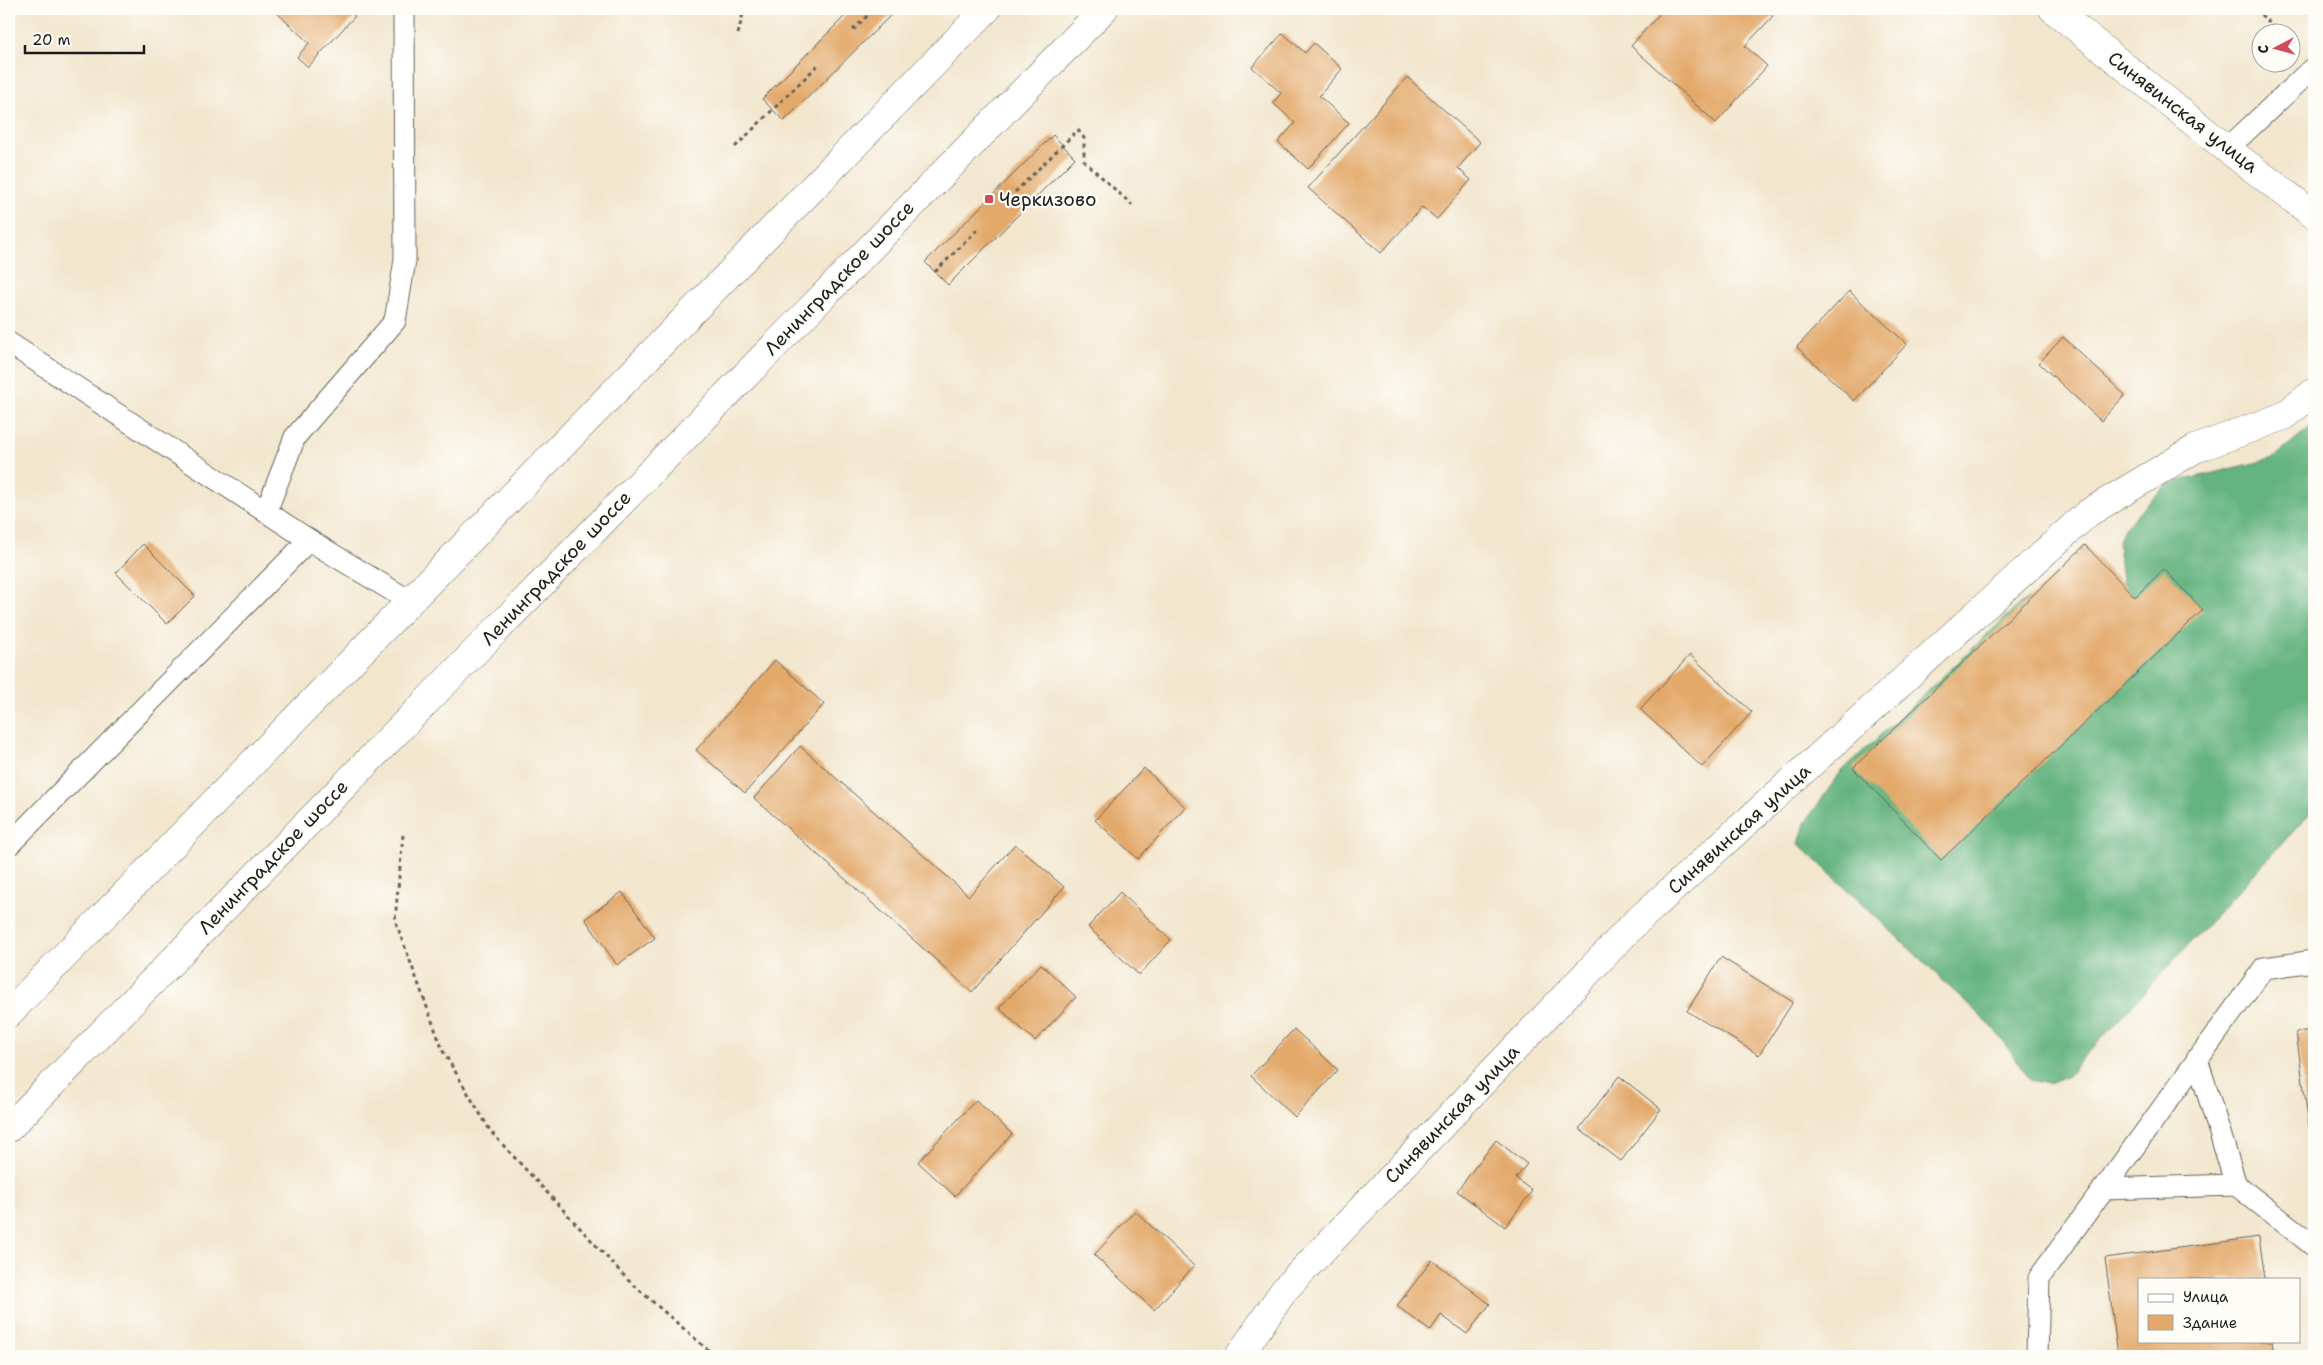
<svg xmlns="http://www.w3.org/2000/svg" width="2323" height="1365" font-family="'Shantell Sans',sans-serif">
	<rect width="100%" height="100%" fill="#fdfcf7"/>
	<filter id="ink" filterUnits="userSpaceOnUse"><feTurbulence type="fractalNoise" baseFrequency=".02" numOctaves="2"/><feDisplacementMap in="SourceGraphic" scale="10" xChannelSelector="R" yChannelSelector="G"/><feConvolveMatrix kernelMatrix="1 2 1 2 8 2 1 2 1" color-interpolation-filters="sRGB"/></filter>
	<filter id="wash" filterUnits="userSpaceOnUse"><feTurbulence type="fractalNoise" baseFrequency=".0096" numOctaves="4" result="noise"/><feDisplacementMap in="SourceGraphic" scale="20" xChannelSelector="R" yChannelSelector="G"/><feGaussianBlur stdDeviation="1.12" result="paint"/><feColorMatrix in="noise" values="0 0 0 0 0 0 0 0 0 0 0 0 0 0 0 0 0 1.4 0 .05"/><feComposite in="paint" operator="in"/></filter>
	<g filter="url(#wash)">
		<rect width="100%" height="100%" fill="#f2e6cd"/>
		<path fill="#65b47f" stroke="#40684e" d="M2314 424V809L2066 1077 2049 1084 2030 1080 1995 1030 1799 844 1805 823 1840 773 2020 604 2037 594 2124 601 2118 543 2124 528 2167 484 2271 459Z"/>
		<g id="blocks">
			<g fill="#e3a96a">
				<path d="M278 9H347L355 16 308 67 297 57 309 43 275 11Z"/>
				<path d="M852 9H897L784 121 762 99Z"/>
				<path d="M1657 9H1765L1773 16 1745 46 1767 66 1716 123 1631 46 1661 12Z"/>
				<path d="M1283 33 1305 53 1314 43 1342 69 1319 96 1349 123 1308 169 1278 142 1295 123 1273 103 1281 93 1252 67Z"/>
				<path d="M1407 77 1480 142 1458 168 1471 180 1437 219 1422 207 1381 253 1308 188Z"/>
				<path d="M1053 135 1075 158 948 285 925 262Z"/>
				<path d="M1849 291 1907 344 1854 401 1797 347Z"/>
				<path d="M2063 337 2125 395 2101 421 2039 363Z"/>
				<path d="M143 544 195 596 167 624 116 573Z"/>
				<path d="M2085 545 2135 597 2164 569 2203 610 1941 860 1853 768Z"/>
				<path d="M1690 655 1752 712 1702 767 1640 709Z"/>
				<path d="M775 660 824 704 745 793 696 750Z"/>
				<path d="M800 746 969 896 1015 844 1064 887 972 992 754 798Z"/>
				<path d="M1144 768 1185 807 1138 859 1095 820Z"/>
				<path d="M622 892 655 938 617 965 585 919Z"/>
				<path d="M1120 892 1171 940 1139 975 1088 927Z"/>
				<path d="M1721 957 1793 1002 1759 1055 1687 1011Z"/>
				<path d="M1041 964 1076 997 1035 1041 999 1008Z"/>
				<path d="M1294 1029 1338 1070 1295 1117 1251 1076Z"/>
				<path d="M2314 1030V1155H2313L2296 1032Z"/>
				<path d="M1619 1076 1661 1109 1621 1161 1579 1129Z"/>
				<path d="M976 1100 1012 1134 955 1196 918 1162Z"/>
				<path d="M1496 1140 1527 1164 1516 1178 1532 1191 1505 1227 1457 1191Z"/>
				<path d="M1135 1211 1194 1266 1154 1310 1094 1255Z"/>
				<path d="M2259 1237 2265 1279H2139V1341H2273L2275 1356H2118L2105 1258Z"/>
				<path d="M1432 1260 1490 1304 1467 1334 1441 1315 1430 1331 1397 1306Z"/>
			</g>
		</g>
	</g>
	<g filter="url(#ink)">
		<use href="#blocks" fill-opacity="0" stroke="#67635a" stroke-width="1"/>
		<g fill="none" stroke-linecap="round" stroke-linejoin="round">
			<g stroke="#67635a" stroke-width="23">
				<g id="service">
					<path d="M2227 149 2314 67"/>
					<path d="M9 343 309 540 411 602"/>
					<path d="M266 512 295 437 395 321 405 260 404 9"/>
					<path d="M9 845 309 540"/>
					<path d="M2236 1185 2314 1246"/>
					<path d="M2103 1189 2236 1185 2197 1059"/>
					<path d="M2037 1356 2039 1278 2264 968 2314 961"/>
				</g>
			</g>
			<g stroke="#67635a" stroke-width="29">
				<g id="minor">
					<path d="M2053 9 2227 149 2314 215"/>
					<path d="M1239 1356 1285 1289 1635 923 2088 513 2195 449 2284 416 2314 392"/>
				</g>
			</g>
			<g stroke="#67635a" stroke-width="29">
				<g id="trunk">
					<path d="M9 1013 987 9"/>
					<path d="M9 1128 1104 9"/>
				</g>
			</g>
			<g stroke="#67635a" stroke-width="3" stroke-dasharray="4 4" stroke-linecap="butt">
				<path d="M2255 9 2279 32"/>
				<path d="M853 30 874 9"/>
				<path d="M738 34 744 9"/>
				<path d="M735 147 818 65"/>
				<path d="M1015 192 1078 130 1084 138V161L1132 205"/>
				<path d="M935 272 979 228"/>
				<path d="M403 835 395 920 443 1051 491 1132 629 1281 715 1356"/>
			</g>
			<use href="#service" stroke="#fff" stroke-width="21"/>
			<use href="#minor" stroke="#fff" stroke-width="28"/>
			<use href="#trunk" stroke="#fff" stroke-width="28"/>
		</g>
	</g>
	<rect fill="#d1495b" stroke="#fdfcf7" stroke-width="2" x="984" y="194" width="10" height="10" rx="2.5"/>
	<g text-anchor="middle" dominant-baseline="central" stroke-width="4.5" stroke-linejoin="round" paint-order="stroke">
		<g font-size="19" fill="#1c1c1c" stroke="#fdfcf7">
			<text transform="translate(2183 112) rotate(38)">Синявинская улица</text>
			<text transform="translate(839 278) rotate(-46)">Ленинградское шоссе</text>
			<text transform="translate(556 568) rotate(-46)">Ленинградское шоссе</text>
			<text transform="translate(1739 829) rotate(-42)">Синявинская улица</text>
			<text transform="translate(273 857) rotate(-46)">Ленинградское шоссе</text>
			<text transform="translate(1452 1114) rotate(-46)">Синявинская улица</text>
		</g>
		<g font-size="19" fill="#1c1c1c" stroke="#fdfcf7" text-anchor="start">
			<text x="999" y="199">Черкизово</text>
		</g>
	</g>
	<rect width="2323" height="1365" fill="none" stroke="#fdfcf7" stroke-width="30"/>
	<rect x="2138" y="1278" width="162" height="65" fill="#fdfcf7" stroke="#a3a29f"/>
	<rect x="2148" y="1294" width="25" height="8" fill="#ffffff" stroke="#a3a29f"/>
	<text x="2183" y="1302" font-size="15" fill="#1c1c1c">Улица</text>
	<rect x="2148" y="1315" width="25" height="15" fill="#e3a96a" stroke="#a3a29f"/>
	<text x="2183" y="1328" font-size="15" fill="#1c1c1c">Здание</text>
	<g transform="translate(2276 48) rotate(264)"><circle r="24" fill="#fdfcf7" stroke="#a3a29f"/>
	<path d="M0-4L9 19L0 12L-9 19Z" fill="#d1495b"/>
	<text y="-8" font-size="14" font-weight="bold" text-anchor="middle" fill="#1c1c1c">С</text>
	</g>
	<path d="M25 45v8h119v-8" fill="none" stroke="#1c1c1c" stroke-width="2.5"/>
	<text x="32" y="45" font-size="15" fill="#1c1c1c" stroke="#fdfcf7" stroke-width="4" paint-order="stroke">20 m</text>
</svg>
